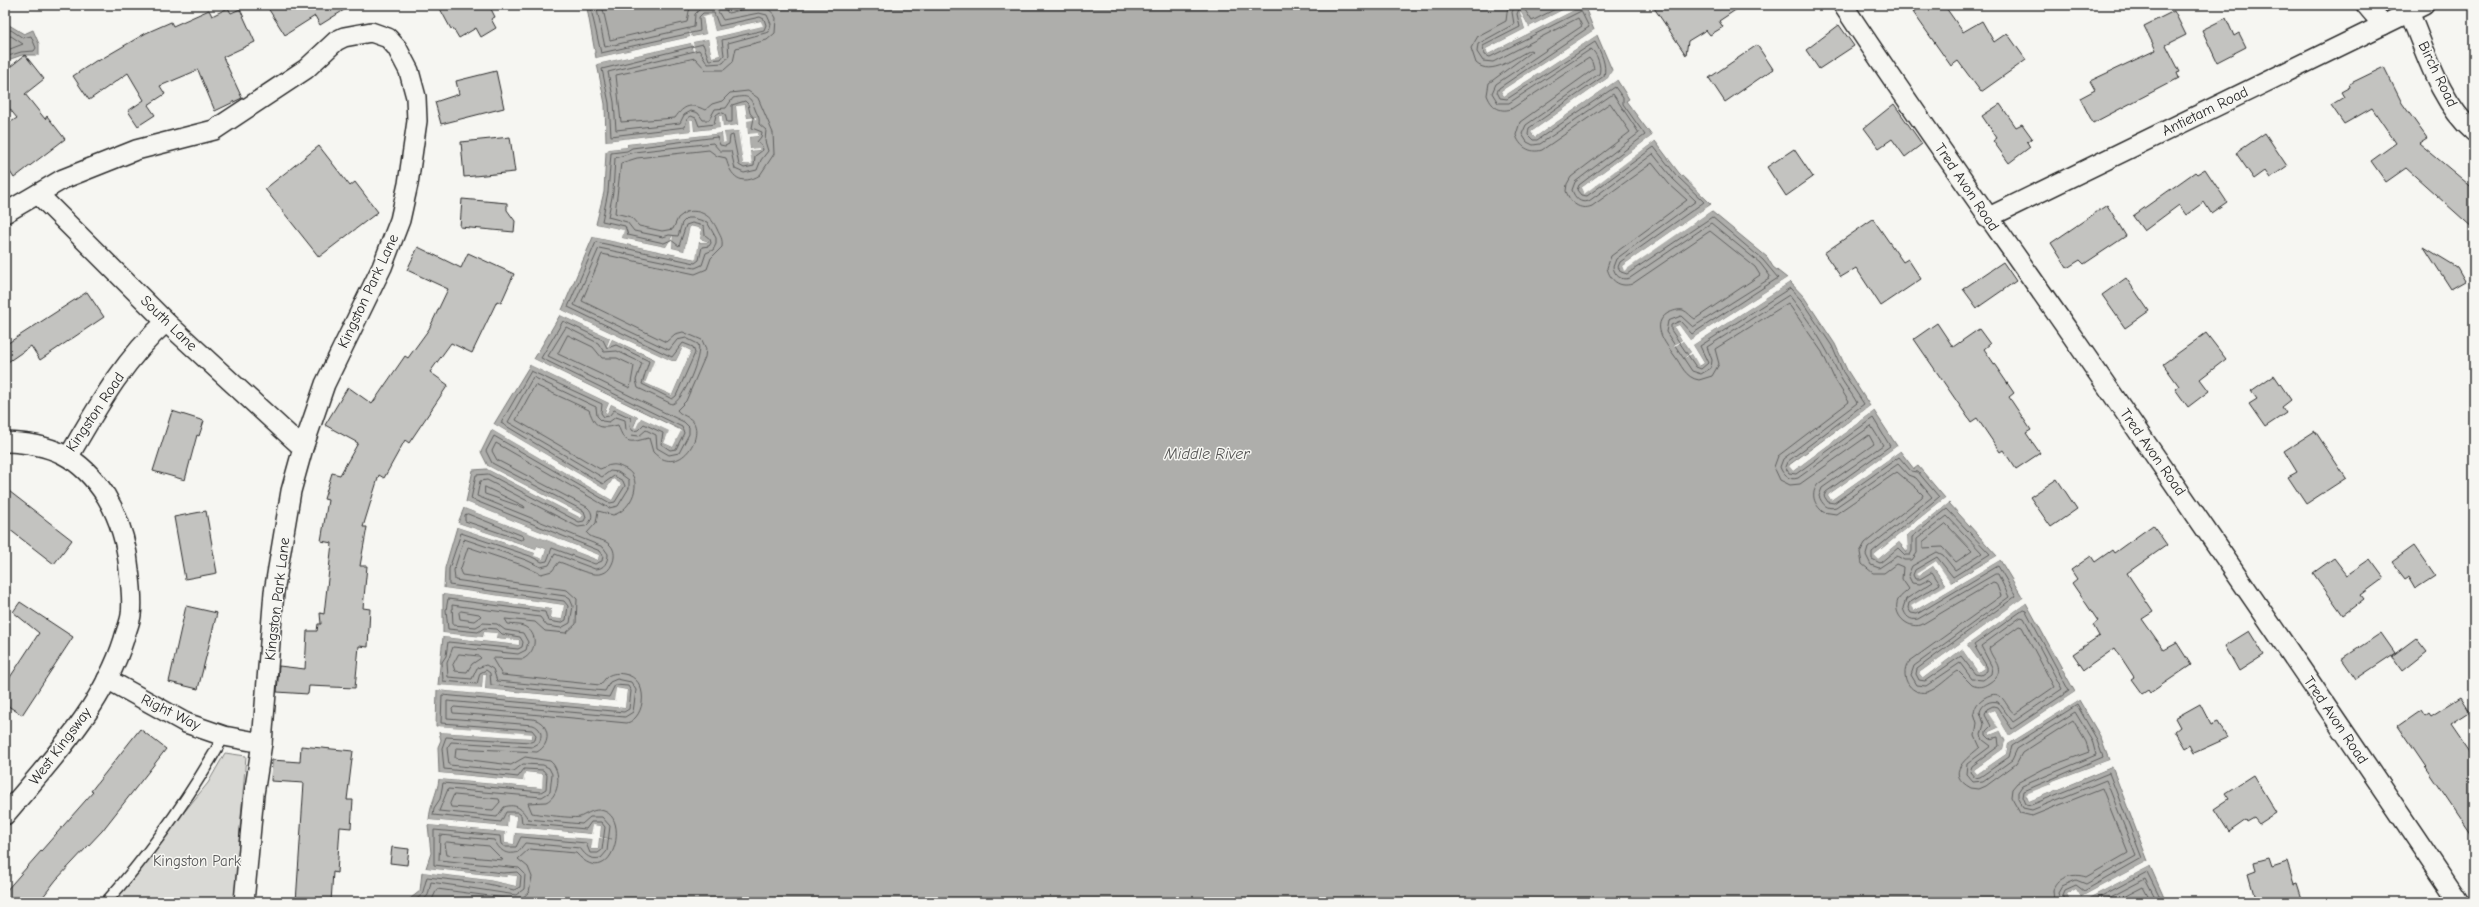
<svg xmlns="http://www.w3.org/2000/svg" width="2479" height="907" font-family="'Comic Neue',sans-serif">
	<rect width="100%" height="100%" fill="#f6f6f2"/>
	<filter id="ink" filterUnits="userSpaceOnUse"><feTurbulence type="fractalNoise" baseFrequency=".025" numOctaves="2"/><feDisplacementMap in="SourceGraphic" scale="8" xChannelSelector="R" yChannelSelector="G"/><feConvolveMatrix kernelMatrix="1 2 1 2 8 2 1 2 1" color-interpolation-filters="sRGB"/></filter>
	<g filter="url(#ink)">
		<path fill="#d9d9d5" stroke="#828280" d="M225 753 246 756 234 902H110L208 783Z"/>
		<g fill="#aeaeab" stroke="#7a7a78">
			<path d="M584 5H1572L1529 27 1519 9 1525 29 1486 49 1488 54 1584 5 1594 30 1501 91 1504 96 1597 35 1612 70 1608 78 1531 132 1535 137 1617 80 1629 99 1626 101 1652 136 1581 188 1584 193 1655 141 1679 173 1711 204 1622 266 1624 270 1711 211 1767 257 1773 267 1787 278 1690 340 1679 325 1674 327 1682 340 1673 345 1674 347 1683 341 1691 352 1683 359 1692 354 1700 366 1704 363 1693 345 1790 282 1804 297 1835 344 1847 370 1870 406 1789 465 1793 471 1874 411 1897 446 1828 495 1831 500 1900 451 1914 469 1918 466 1945 498 1874 555 1878 559 1899 542 1907 552V535L1949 503 1997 556 1950 583 1936 561 1917 574 1918 576 1933 566 1946 586 1912 606 1914 611 2000 560 2023 598 1919 673 1923 678 1962 649 1978 672 1984 668 1967 645 2026 603 2075 692 2009 736 1994 710 1989 713 1998 728 1989 732 1990 735 2000 731 2005 741 2003 749 1974 770 1977 774 2006 754 2008 744 2079 700 2100 736 2109 760 2050 782 2051 784 2026 795 2029 801 2112 767 2148 861 2081 897 2076 889 2067 894 2071 902H406L420 891 422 872 489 880 516 886 517 876 508 875 506 877 426 868 431 853 428 825 506 832 505 843 514 844 515 833 592 839 591 849H598L599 838 612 839 600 837 601 826 593 825 592 834 516 827 517 816 508 815 507 827 429 820C430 804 437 795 439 779L541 788 543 774 525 772 524 781 439 773 438 747 441 740 439 732 532 738V735L436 726 437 690 625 708 627 690 616 688 615 701 485 689 486 674H483L482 689 438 685 443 637 519 645V640L496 638V633L484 632 483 637 443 633V594L551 609 550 618 562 619 564 605 444 588 445 568 457 527 535 553V556L543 559 546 549 537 546 536 549 458 523 464 508 598 560 599 555 466 502 473 470 487 469 581 518 583 515 488 466 481 452 492 430 612 500 621 484 613 479 606 490 494 424 530 365 609 403 605 412 607 413 611 404 638 417 634 426 636 427 641 418 670 431 664 443 673 447 681 430 534 359 560 315 610 338 607 346 608 347 612 339 656 360 645 383 672 395 691 351 683 347 676 361H672L562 310 593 237 695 259 699 242H709L700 239 702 229 690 226 684 251 672 248 673 235 666 247 622 238 623 230 596 224 604 192 606 152 609 149 627 147V144L722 133 723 142H725L724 132 739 131 743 164 751 163 750 151 759 150 750 149 749 137 758 136 748 134 746 120 756 117 747 118 745 105 736 106 738 125 723 127 722 116H719L721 128 694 131 693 120 690 121 692 131 606 141 605 104 597 64 691 43 693 52V42L708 39 712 57 720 55 716 37 762 26 761 21 715 31 711 16 703 17 706 34 692 37 688 29 690 37 596 58 587 8Z"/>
			<path d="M9 25 24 34 33 30 39 44V55H22L5 61V30Z"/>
			<path d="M2150 866 2166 902H2084L2083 901Z"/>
		</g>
		<g fill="#f6f6f2">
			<path d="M1572 5 1573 7 1530 28 1527 26 1526 31 1488 50 1489 51 1580 5H1584L1488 54 1486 49 1525 29 1519 9 1529 27Z"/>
			<path d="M711 15 715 31 761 21 763 26 716 37 720 55 712 57 708 39 693 42 695 52H693L691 43 597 64V62L708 37 713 55 718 53 715 35 760 25 715 33 710 18 705 19 707 36 597 60 596 58 690 37 688 29 692 37 706 34 703 17Z"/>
			<path d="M1594 30 1595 32 1504 92 1596 33 1597 35 1504 96 1501 91Z"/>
			<path d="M1612 70 1610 80 1534 133 1535 134 1616 78 1617 80 1535 137 1531 132 1608 78Z"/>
			<path d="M745 105 747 118 756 117V119L747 121 748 134 758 133V136L749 137 750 149 759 148V150L750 151 752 164H743L738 131 724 132 726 142 723 143 722 133 627 144V147L609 149 606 152 608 147 625 145 626 142 739 129 744 162H749L743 107 738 108 739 127 606 143V141L691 131 690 120H693L694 131 720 128 719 116H722L723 127 738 125 736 106Z"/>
			<path d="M1652 136 1653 137 1584 189 1585 191 1654 139 1655 141 1584 194 1581 188Z"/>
			<path d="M1711 204 1625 268 1711 209V211L1624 271 1622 266Z"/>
			<path d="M596 224 624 230 622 238 666 247 673 235 672 248 684 251 690 226 702 229 700 239 709 242H699L696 259 593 237V235L694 257 699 231 691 229 684 253 671 250 670 248 666 249 621 240V232L595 226Z"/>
			<path d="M1787 278 1788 279 1690 342 1678 327 1677 328 1700 363 1691 344 1789 280 1790 282 1693 345 1704 363 1699 366 1692 354 1683 359 1691 352 1683 341 1674 347 1673 345 1682 340 1674 327 1679 325 1690 340Z"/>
			<path d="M562 310 672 361H676L683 347 691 351 672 395 645 383 655 359 612 339 608 347 607 346 610 338 560 315 561 313 657 358 648 382 671 393 689 352 684 349 678 362 671 363 561 312Z"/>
			<path d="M534 359 681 431 673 447 664 443 669 431 641 418 636 428 634 427 638 417 611 404 607 413 605 412 609 403 530 365 531 363 671 430 667 442 672 444 678 431 533 361Z"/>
			<path d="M1870 406 1872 407 1792 466 1793 468 1873 409 1874 411 1793 471 1789 466Z"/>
			<path d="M494 424 606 490 613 479 621 484 612 500 492 430 493 428 611 497 619 485 614 482 605 492 494 426Z"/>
			<path d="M1897 446 1898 448 1831 495 1832 497 1899 449 1900 451 1831 500 1828 495Z"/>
			<path d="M488 466 583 515 581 518 487 469Z"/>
			<path d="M1945 498 1947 500 1877 555 1899 540 1906 548V534L1947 501 1949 503 1907 535 1908 551 1899 542 1878 559 1874 555Z"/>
			<path d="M466 502 599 555 598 560 464 508V506L553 542 597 556 465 504Z"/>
			<path d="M458 523 536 549 537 546 546 549 543 559 534 556 535 553 457 527V525L536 551 537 555 542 556 544 550 539 549 536 551 457 525Z"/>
			<path d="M1997 556 1998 557 1951 585H1949L1936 564H1935L1948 586 1914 607 1915 609 1999 558 2000 560 1914 611 1911 606 1946 585 1933 566 1918 576 1916 574 1936 561 1951 583Z"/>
			<path d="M444 588 564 605 562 619 550 618 551 609 443 594V592L552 607V616L560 617 562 607 443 590Z"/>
			<path d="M2023 598 2024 600 1922 674 1923 675 1962 647 1979 669 1981 668 1965 644 2025 601 2026 603 1967 645 1984 668 1978 672 1962 649 1923 678 1919 673Z"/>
			<path d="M484 632 497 633 496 638 519 640V645L443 637V635L517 643 495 640 494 635 486 634 483 639 443 635V633L483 637Z"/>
			<path d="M483 674H486L485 689 614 701 616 688 627 690 625 708 437 690V688L623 706 625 692 618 691 615 703 437 687 438 685 482 688Z"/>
			<path d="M2075 692 2076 694 2010 738 1993 712 1991 714 2006 743 2071 700 2078 698 2079 700 2008 744 2006 754 1977 774 1974 770 2003 749 2005 741 2000 731 1990 735 1989 732 1998 728 1988 713 1994 710 2009 736Z"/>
			<path d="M437 726 490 730 532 734V738L439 732 438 730 508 734 438 728Z"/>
			<path d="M2109 760 2110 761 2083 771 2029 795 2030 799 2111 765V767L2029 801 2026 794 2051 784 2050 782Z"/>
			<path d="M525 772 543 774 542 788 439 779V777L540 786 541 776 526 774 524 783 439 775V773L523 781Z"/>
			<path d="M508 815 517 816 516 827 591 834 593 825 601 826 600 837 613 840 599 838 598 849H591L592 839 515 833 514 844 505 843V832L428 825V823L506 830 507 841 512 842 515 831 592 837 593 847H596L599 828 594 827 592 836 516 829 515 818 510 817 507 829 428 822 429 820 507 827Z"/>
			<path d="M2148 861 2149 863 2081 899 2076 892 2069 895 2073 902H2071L2067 894 2076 889 2081 897Z"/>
			<path d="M2149 864 2150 866 2081 902 2082 899Z"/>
			<path d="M426 868 506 877 508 875 517 876 516 886 489 880 422 872 424 870 490 878 514 884 515 878 506 879 424 870Z"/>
		</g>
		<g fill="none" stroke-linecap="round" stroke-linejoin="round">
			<g stroke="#5f5f5e" stroke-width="1">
				<path d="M602 5 610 40 687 22 689 11 694 5"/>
				<path d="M1508 5 1506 21 1478 36 1471 48 1476 63C1491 77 1515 57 1530 50L1532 51 1489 83 1487 95C1491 106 1499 113 1511 109L1589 58 1592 62 1594 69 1520 122 1516 135C1519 146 1530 154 1542 150L1610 103 1630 132 1571 177 1567 184 1566 191C1570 203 1580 211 1592 206L1652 163 1669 184 1687 200 1611 256 1607 268C1610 280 1619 288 1632 284L1710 231 1755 267 1760 275 1695 319C1691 317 1688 312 1683 310 1678 309 1673 311 1668 313 1650 324 1665 343 1674 355 1681 364 1685 378 1699 380L1712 376 1719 364 1715 349 1788 303 1822 352 1834 378 1849 402 1778 456 1774 467 1780 480 1790 485 1800 484 1869 435 1874 444 1818 484C1810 494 1814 504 1823 512L1836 514 1897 472C1906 480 1915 486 1923 495L1922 497 1865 543 1860 552 1862 564 1873 573H1884L1896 564 1903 567 1902 579 1909 589C1906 593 1901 595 1898 600 1892 614 1907 629 1921 625L1993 582 1996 583 2001 596 1910 661C1898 673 1909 696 1927 692 1938 689 1948 677 1958 671L1972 685C1978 688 1983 687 1989 683 2009 670 1992 661 1989 648L2019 626 2022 627 2054 687 2015 714C2004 707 2004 686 1984 698 1978 702 1975 706 1974 713L1977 723 1975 736 1980 747C1968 758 1943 773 1971 788L1979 789 1986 786 2016 764 2022 753 2073 720 2086 742 2089 752 2045 768 2017 783 2012 789 2011 797 2020 813 2032 816 2102 788 2128 853 2086 877C2074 873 2058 876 2053 890L2054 902"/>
				<path d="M1516 5 1512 12 1514 24 1478 44 1477 52 1483 61 1493 62 1578 18 1582 26 1496 84 1492 93 1498 103H1509L1591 49C1597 53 1602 67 1599 74L1526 125 1522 134 1527 142 1533 145 1540 144 1613 94 1639 133 1575 182 1572 190C1575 198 1580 204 1589 201L1653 154 1673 179 1696 201 1616 259 1613 267C1615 276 1621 281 1630 278L1711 223 1760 263 1770 276 1769 279 1693 327 1681 316 1668 321 1666 332 1692 371 1701 374 1711 368 1712 360 1707 347 1789 295C1811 323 1823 342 1839 374 1843 384 1852 393 1857 403L1783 459 1780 467C1783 475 1789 481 1798 478L1871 426 1883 445 1822 488 1819 496C1822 504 1827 510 1836 507L1898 464 1908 475 1916 478 1932 497 1868 548 1866 555 1871 565 1879 568 1897 556 1904 560H1912L1917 553V539L1947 516 1982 553 1955 570 1943 555 1937 552 1912 566 1908 575 1912 583 1920 584 1930 579 1933 582 1906 599 1903 608C1905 616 1910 621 1918 619L1995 574H1998L2009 597 1914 666 1911 675 1917 685 1926 686 1960 663 1972 679 1983 680 1991 674 1992 667 1981 646 2021 617 2024 618 2062 689 2013 722 1998 702C1990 700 1982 704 1980 712L1984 724 1981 735 1983 740 1991 746 1967 764 1966 774 1973 782 1983 781 2012 760 2017 749 2075 712 2092 740 2096 755 2022 786 2018 792V799L2023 808 2032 810 2106 780 2136 856 2086 884 2076 880 2062 886 2058 893 2061 902"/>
				<path d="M1563 5 1532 21 1525 10 1519 9 1517 14 1520 27 1483 46 1484 55 1490 57 1581 11 1589 27 1499 88 1497 92 1500 98 1507 99 1595 42C1601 52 1607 65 1604 76L1529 128 1528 135 1533 140H1537L1615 87 1623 98V104L1645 135 1579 185 1577 190 1581 195 1587 196 1654 147 1676 175 1704 202 1620 262 1618 267 1621 272 1627 274 1712 217 1763 260 1778 278 1692 334 1680 321 1671 325V330L1696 367 1701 369 1708 363 1700 346 1790 288 1801 300 1832 346 1843 372 1864 404 1787 462 1785 467 1789 473 1796 474 1873 418 1890 446 1826 492 1824 496 1828 502 1834 503 1899 457 1911 471 1918 472 1939 497 1872 552V559L1880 563 1898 548 1905 555H1910L1912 551V537L1947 509 1990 554 1953 577 1937 557 1915 570 1913 575 1915 579H1920L1932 572 1940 584 1909 603 1908 608 1911 613 1917 614 1998 566 2016 596 1917 669 1916 674 1919 680 1925 681 1961 656 1975 674 1981 675 1987 671V667L1974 645 2023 610 2026 611 2069 691 2012 729 1997 707 1993 706 1987 709 1985 715 1991 726 1986 731V735L1990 739 1998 737 1999 746 1972 766 1970 772 1975 778 1980 777 2009 757 2012 746 2077 705 2096 738 2103 757 2024 791 2023 797 2026 804 2031 805 2109 773 2142 858 2084 891 2076 885 2065 890 2063 895 2066 902"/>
				<path d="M5 32 11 30 23 38 31 36 36 48 34 51 21 52 5 57"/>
				<path d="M5 37 11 36 23 44 5 51"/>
				<path d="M568 335 593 347 602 358H617L634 366 630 388 558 354Z"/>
				<path d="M485 487 524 506 525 508 485 494Z"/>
				<path d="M468 514 523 536 524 539 521 540 465 521V515Z"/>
				<path d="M1946 524 1972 551 1956 562 1942 547 1923 548V542Z"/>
				<path d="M461 611 479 614 481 616 474 621 460 619 459 613Z"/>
				<path d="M459 654 479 656 481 658 472 664 467 672 455 671 453 665Z"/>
				<path d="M454 795 499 799 500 802 493 810 451 807 450 804Z"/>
				<path d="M447 842 489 846 503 860 447 855 445 844Z"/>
				<path d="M412 902 422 895 427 877 488 884 514 890 520 887 521 876 517 872 503 873 434 865V830L500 836 501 844 505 847H516L521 837 586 843 590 853H598L602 850 605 827 601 822H591L586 829 522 823 521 815 517 812H506L501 822 433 815 434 808 440 799 443 783 541 792 546 789 547 775 543 770 524 769 518 777 444 769 442 748 446 737 531 742 535 740 536 735 532 730 441 723 442 695 624 712 629 709 631 691 628 686 615 685 609 697 491 685 490 673 486 670 480 673 477 684 443 681 442 662 446 656 448 642 518 649 522 647 523 642 520 637 502 634 497 629 484 628 478 632 448 629 446 610 448 599 545 612 548 621 561 623 566 620 568 606 564 601 449 585V569L461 533 530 556 542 562 547 561 552 548 595 564 602 561 603 555 600 551 471 499 476 475 488 474 579 522 584 521 586 517 584 511 492 463 486 451 494 436 610 503 615 502 625 486 623 481 614 476 603 484 501 423 531 371 602 404 601 413 604 417 609 416 614 410 631 418 630 427 633 431 638 430 644 424 663 433 661 444 670 450 676 449 684 433 682 427 541 358 563 321 603 340 607 348 616 345 649 361 642 384 672 399 676 396 695 353 693 347 683 343 672 357 568 307 596 242 695 263 699 260 702 247 709 246 711 243 710 239 705 235 704 226 692 223 686 225 679 246 671 240 664 243 628 235 625 226 602 221 608 192 611 153 627 151 632 148 717 137 720 145 725 146 729 144 730 136 733 135 739 165 744 168 754 166 755 156 763 150 762 146 757 142 761 137 762 132 752 128 754 118 750 113 748 104 745 101 732 105V122H727L725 114 720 112 716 115 714 124 699 126 696 118 691 116 687 119 685 127 611 136 609 103 602 69 703 44 709 60 721 59 724 55 722 40 764 30 766 25 764 19 760 17 719 26 714 13H703L699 17 700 31 601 53 590 5"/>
				<path d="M422 902 428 895 431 882 516 895 524 889 525 874 519 868 439 860 440 835 494 840C500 850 505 856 518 852L525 843 580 848C586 856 590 860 601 858L607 851 610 826 602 817H590L582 824 528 819C522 809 517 803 504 807L497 817 439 811 448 789 542 797 550 792 552 774 549 768 543 765 523 764 514 771 449 765 447 748 451 742 532 747 539 743C543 735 541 728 533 725L447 718V701L625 717 633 712 636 690 631 682 617 679 610 682 605 691 497 681 493 669 486 665 477 668 472 679 448 677 447 663 453 647 518 654 526 650 528 642 523 633 505 630 497 624 483 623 476 627 453 625 452 605 540 617 547 626 561 628 570 623 573 606 570 599 565 596 455 580 454 570 464 539 526 560 541 567 549 565 555 554 595 569C604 569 608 562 608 554L603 547 477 496 480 481 487 480 578 527 586 526C593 520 594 513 587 507L497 460 492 451 496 443 609 508 618 506 629 488V480L618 472 610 471 602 477 508 422 533 377 596 407 597 416 602 421 609 422 616 417 625 420 626 430 631 435 639 436 646 430 656 435 657 448 669 455 679 453 689 434V427L684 422 548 356 566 327 598 343 604 352 617 351 642 363 636 380 638 388 672 404C683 402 703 354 698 344L686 338 677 340 669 350 574 305 599 248 695 268 702 265 706 253 713 250 716 244V238L707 222 693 218H687L682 223 678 236 669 235 663 237 634 231 627 222 608 217 613 192 615 158 634 152 713 143 720 151H731L735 169 744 173 757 170 761 160 768 151 765 141 766 130 759 124C760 116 757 115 755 109 750 96 748 95 733 98L726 108 715 109 709 120H703L698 113 691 111 684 115 680 123 616 130 614 102 608 72 699 50 708 64 723 63 729 56 728 43 769 32 771 24 767 15 759 13 723 20 716 8H701L695 14 694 27 605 47 596 5"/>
				<path d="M431 902 437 889 520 900 529 892 532 877 528 867 518 859 529 849 576 853C610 891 628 826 608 813 597 806 589 813 580 817 576 819 537 814 532 813L528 803 546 802C560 796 562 770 550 761L525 757 511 765 455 758 456 748 537 752C552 744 550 723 533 719L453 713 452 709 454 707 627 723C646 718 650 678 624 674 618 673 613 673 608 676 605 678 603 682 600 685L502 675 492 658 523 659C535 653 539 636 527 628 522 624 514 625 508 624L505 619 535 622 545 631 566 633 576 624 577 599 567 590 462 575 460 571 468 547 522 565 541 574 552 571 559 562C574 566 603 586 612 564 615 558 615 551 611 546 605 538 591 540 587 533L596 523 598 511 613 515C631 511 645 480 626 469 621 467 617 464 612 465 607 465 604 468 600 469L516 420 535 385 589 410C596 429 600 429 618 425 625 446 631 442 649 438L653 452C677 477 703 441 694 423 690 416 681 416 677 410L686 401 705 357 706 349 702 340 683 332 675 334 666 342 582 301 602 254 695 274 707 269 711 258 722 247C723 238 720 236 717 229 711 216 701 209 686 212L678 218 673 229 662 231 639 226 631 217 615 213 621 163 637 158 709 150 717 156 726 158C730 176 741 187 760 175L774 154 773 133 758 98 748 91 730 93 722 101 712 104 705 110C691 103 684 105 675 118L621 122 616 75 695 58 706 70H724L733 62 736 48 767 40 775 33 776 18C768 0 743 10 728 13L722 5"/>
				<path d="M2090 902 2147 872 2162 902"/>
				<path d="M2101 902 2145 879 2157 902"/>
				<path d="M2114 902 2143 887 2151 902"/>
			</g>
		</g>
		<g fill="#c3c3c0" stroke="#2b2b2b">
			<path d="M266 5H352L320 25 315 16 285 35Z"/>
			<path d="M438 5H489L495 17 491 19 496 28 481 37 476 28 459 38 453 28 451 29Z"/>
			<path d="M1652 5H1743L1719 21 1723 27 1710 35 1706 30 1688 41 1686 55Z"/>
			<path d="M1923 5H1944L1963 32 1982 21 1994 42 2007 33 2026 60 1981 92 1958 61 1951 66 1913 12Z"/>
			<path d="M228 8 231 13 240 9 255 42 223 57 242 98 215 111 198 70 160 86 165 94 148 105 155 115 138 126 128 111 144 100 128 73 89 100 73 76 97 60 98 61 146 33 171 22 173 26 209 10 212 16Z"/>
			<path d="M2174 11 2186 35 2166 45 2180 72 2177 73 2179 78 2093 123 2080 98 2095 90 2090 81 2156 50 2144 26Z"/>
			<path d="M2226 18 2234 36 2239 33 2246 47 2217 62 2202 30Z"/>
			<path d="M1839 25 1854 46 1819 69 1806 50Z"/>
			<path d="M1757 45 1773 69 1725 102 1709 78Z"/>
			<path d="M25 55 44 79 25 94 45 119 47 116 65 139 14 178 5 164V126L17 118 5 103V71Z"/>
			<path d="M2384 67 2402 103 2427 138 2419 143 2474 189V229L2406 168 2386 182 2371 161 2396 143 2372 108 2344 124 2331 105 2344 97 2341 92 2350 87 2349 84Z"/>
			<path d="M496 71 504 108 441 124 435 102 459 94 456 81Z"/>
			<path d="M1894 104 1922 144 1905 157 1892 139 1879 148 1864 128Z"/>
			<path d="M2000 104 2016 127 2022 124 2032 138 2027 142 2030 147 2009 163 1993 141 1997 138 1982 116Z"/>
			<path d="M2265 133 2287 166 2270 178 2265 171 2254 179 2236 153Z"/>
			<path d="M510 137 515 172 464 177 461 142Z"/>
			<path d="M319 146 350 186 355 182 378 212 319 257 265 189Z"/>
			<path d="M1794 149 1813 177 1786 196 1767 167Z"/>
			<path d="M2205 169 2227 202 2211 213 2204 202 2186 215 2179 205 2144 231 2133 216 2195 172 2197 174Z"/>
			<path d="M462 199 507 203V210L515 221 514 232 460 227Z"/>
			<path d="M2107 205 2126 236 2084 264 2080 260 2067 268 2051 243Z"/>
			<path d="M1873 219 1903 262 1908 259 1921 279 1881 306 1856 268 1841 277 1824 253Z"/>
			<path d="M418 247 461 268 468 253 514 274 501 303 497 301 472 353 451 343 430 372 448 385 409 443 405 440 384 478 379 475 363 527H367L360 566H367L363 608 370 609 368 647 359 646 355 688 309 686 308 694 277 692 279 666 305 669 307 631H317L318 624H321L320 613 324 614 332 543 321 541 328 500 324 499 332 473 340 475 358 443 325 425 348 387 372 404 405 356 408 358 429 329 448 289 407 270Z"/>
			<path d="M2424 247 2457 267 2465 281 2451 289Z"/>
			<path d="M2003 262 2016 281 1977 308 1963 289Z"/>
			<path d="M2126 278 2149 311 2125 328 2102 295Z"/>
			<path d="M87 292 104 317 40 360 31 346 5 364V345Z"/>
			<path d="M1937 323 1953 347 1979 329 1990 344 1984 349 2014 393 2009 397 2031 430 2026 433 2040 453 2016 469 2003 450 2000 452 1977 418 1971 422 1914 339Z"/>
			<path d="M2206 333 2226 359 2200 379 2209 391 2188 407 2175 389 2179 386 2163 364Z"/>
			<path d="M2274 375 2291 400 2282 407 2286 413 2265 427 2249 404 2257 399 2251 391Z"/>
			<path d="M172 411 204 421 199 436 197 435 185 480 153 471Z"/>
			<path d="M2315 431 2346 478 2306 504 2288 477 2297 472 2284 451Z"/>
			<path d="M2057 479 2077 509 2051 527 2030 497Z"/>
			<path d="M5 488 72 540 54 564 5 526Z"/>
			<path d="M206 511 217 573 185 579 174 517Z"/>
			<path d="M2153 525 2167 545 2127 573 2153 612 2142 619 2164 650 2177 643 2191 665 2150 693 2148 690 2142 694 2131 679 2134 677 2115 648 2084 670 2073 654 2099 636 2093 625 2098 621 2072 583 2077 579 2071 570 2091 556 2095 562 2112 550 2114 553Z"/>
			<path d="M2414 546 2435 576 2415 589 2408 577 2405 579 2392 562Z"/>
			<path d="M2334 558 2347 575 2370 559 2384 578 2361 595 2364 599 2343 615 2313 573Z"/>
			<path d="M20 602 73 637 22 715 5 704V685L39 633 13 612Z"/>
			<path d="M186 606 217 613 198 689 169 682Z"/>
			<path d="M2249 631 2264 655 2239 671 2225 646Z"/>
			<path d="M2381 633 2395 653 2356 679 2342 659Z"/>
			<path d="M2416 638 2427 652 2403 671 2392 656Z"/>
			<path d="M2461 697 2470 711 2450 724 2474 759V838L2398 726 2421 710 2425 716 2429 713 2431 716Z"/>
			<path d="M2200 704 2211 725 2218 722 2227 738 2194 753 2190 745 2185 748 2175 731 2180 727 2175 718Z"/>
			<path d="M140 729 166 749 156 762 102 831 56 880 39 902H5V892L93 792 91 791Z"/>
			<path d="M301 746 353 751 347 800H353L351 828 340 827 337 873 333 872 331 902H296L304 783 271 781 272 760 300 762Z"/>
			<path d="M2253 775 2276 813 2259 824 2254 818 2247 822 2246 820 2229 832 2214 809 2229 799 2225 793Z"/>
			<path d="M392 847 409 849 407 865 390 863Z"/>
			<path d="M2269 858 2272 867 2287 862 2294 884 2297 883 2303 902H2256L2248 874 2256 871 2254 862Z"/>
		</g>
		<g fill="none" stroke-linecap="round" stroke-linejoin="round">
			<g stroke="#2b2b2b" stroke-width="13">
				<path id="service" d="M106 902C152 851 191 795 224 736"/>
			</g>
			<g stroke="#2b2b2b" stroke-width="22">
				<g id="minor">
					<path d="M1843 5C1916 116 1994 224 2070 333 2201 522 2331 711 2459 902"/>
					<path d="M2366 5 2383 25"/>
					<path d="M2409 12C2426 52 2440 103 2474 132"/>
					<path d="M38 194 166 322 303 448"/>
					<path d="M5 213 63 179 136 150 214 130 306 69 336 41 344 37 371 32 388 38 397 48 409 71 416 97 417 121 408 184 400 220 382 267 325 384 303 448 291 491 274 592 262 743 254 794 244 902"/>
					<path d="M1987 218 2424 5"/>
					<path d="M5 442C51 443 80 456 106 496 119 518 127 545 129 570 131 585 133 601 131 615 130 623 126 631 124 639 103 707 50 761 5 815"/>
					<path d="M69 456C97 408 124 359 166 322"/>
					<path d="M107 679 186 723 224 736 262 743"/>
				</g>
			</g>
			<use href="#service" stroke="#f6f6f2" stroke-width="10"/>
			<use href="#minor" stroke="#f6f6f2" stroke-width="19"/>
		</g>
	</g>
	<g text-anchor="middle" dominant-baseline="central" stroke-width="3" stroke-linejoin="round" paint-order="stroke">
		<g font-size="15" fill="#2b2b2b" stroke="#f6f6f2">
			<text transform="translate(2438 74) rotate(64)">Birch Road</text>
			<text transform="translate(2205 111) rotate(-26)">Antietam Road</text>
			<text transform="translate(1967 187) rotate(56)">Tred Avon Road</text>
			<text transform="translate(368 291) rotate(-65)">Kingston Park Lane</text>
			<text transform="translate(169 323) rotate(44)">South Lane</text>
			<text transform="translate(95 412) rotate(-56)">Kingston Road</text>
			<text transform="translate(2153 452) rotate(55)">Tred Avon Road</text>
			<text transform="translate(277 599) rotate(-83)">Kingston Park Lane</text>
			<text transform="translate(171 712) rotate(26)">Right Way</text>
			<text transform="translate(2336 720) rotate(56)">Tred Avon Road</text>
			<text transform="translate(60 746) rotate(-53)">West Kingsway</text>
		</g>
		<g font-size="15" fill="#565656" stroke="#f6f6f2">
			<text x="197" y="861">Kingston Park</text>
		</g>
		<g font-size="16" font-style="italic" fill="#525251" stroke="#f6f6f2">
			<text x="1207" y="454">Middle River</text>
		</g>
	</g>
	<rect width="2479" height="907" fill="none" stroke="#f6f6f2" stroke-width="20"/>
	<rect x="10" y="10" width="2459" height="887" fill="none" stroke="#2b2b2b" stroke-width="1.5" filter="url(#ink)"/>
</svg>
